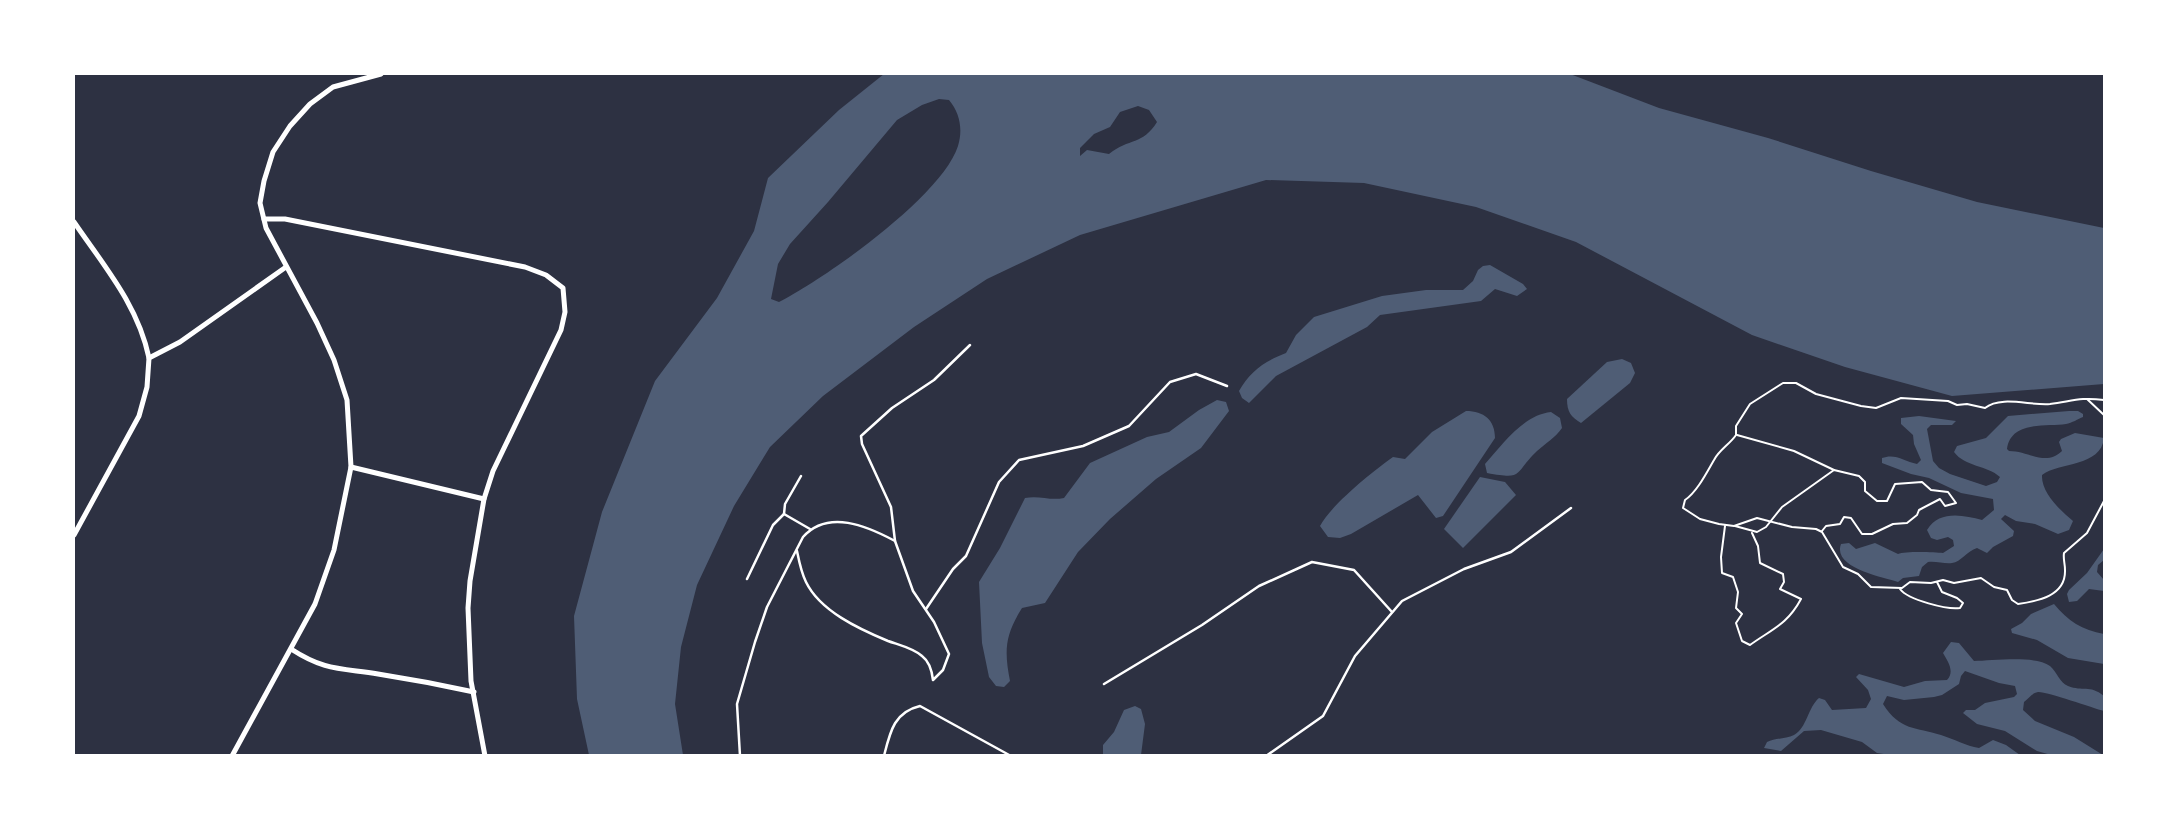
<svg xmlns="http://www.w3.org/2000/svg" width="2178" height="829" font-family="'DM Sans',sans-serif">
	<rect width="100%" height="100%" fill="#2d3142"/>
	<g fill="#4f5d75" fill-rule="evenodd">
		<path d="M884 74H1570L1659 108 1768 138 1871 171 1977 202 2104 228V384L1952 396 1845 367 1752 335 1576 242 1476 207 1364 183 1266 180 1080 235 987 279 914 327 823 396 770 447 734 506 697 585 681 647 675 704 683 755H589L577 699 574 616 602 512 655 381 717 298 754 231 768 178 839 110ZM939 99 949 100C960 113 963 130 958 146 942 196 826 278 779 302L771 299 778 264 790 244 828 202 897 120 922 105ZM1138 106 1149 110 1157 122C1143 145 1129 138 1109 154L1087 150 1080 156V148L1094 134 1110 127 1120 112Z"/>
		<path d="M1490 265 1523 284 1527 289 1517 296 1495 289 1481 301 1380 315 1367 327 1276 376 1249 403 1242 398 1239 391C1250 371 1265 361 1286 353L1296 335 1314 317 1382 296 1426 290H1463L1473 281 1478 270 1483 266Z"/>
		<path d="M1622 359 1631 363 1635 373 1630 383 1581 423C1571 417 1567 412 1567 399L1607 362Z"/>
		<path d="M1217 400 1226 402 1229 411 1201 448 1156 479 1110 519 1078 552 1045 603 1022 608C1005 635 1004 650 1010 681L1004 687 996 686 989 677 982 643 979 582 1000 548 1025 498C1039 495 1050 501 1064 498L1090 463 1147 437 1169 432 1199 410Z"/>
		<path d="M1466 411C1484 411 1495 420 1495 438L1443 516 1436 518 1418 495 1351 534 1340 538 1328 537 1320 526C1332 504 1372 472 1393 457L1405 459 1432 432Z"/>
		<path d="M2069 411H2078L2083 414V417C2078 419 2072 423 2066 424 2048 427 2011 420 2007 449L2009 451C2029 451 2046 467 2062 451L2059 442 2061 439 2075 433 2104 438C2101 467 2059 462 2042 475 2041 493 2060 510 2073 521L2069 530 2058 534 2035 524 2016 521 2005 515 2001 519 2014 531 2013 536 1993 547 1987 553 1977 548C1967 551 1961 562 1952 563 1945 564 1936 561 1928 562L1922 567 1919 576 1903 578 1898 582C1883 577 1832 568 1841 544L1849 543 1856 549 1875 543 1898 554C1905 551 1934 552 1943 553L1954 546 1953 540 1948 537 1937 540 1931 538 1927 530C1939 510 1963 515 1982 520L1994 510 1993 499 1961 493 1929 478 1911 474 1882 463V458C1895 453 1904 461 1917 464L1921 460 1914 444 1913 435 1901 424V418L1919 416 1956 421 1952 425H1931L1927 429 1933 461 1939 468 1950 474 1986 486 1997 482 2000 477C1987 465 1965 467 1954 452L1957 446 1986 438 2008 416Z"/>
		<path d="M1551 412 1560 418 1562 428C1555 438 1546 443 1537 451 1513 474 1525 480 1487 473L1485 464C1503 444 1523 415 1551 412Z"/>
		<path d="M1480 477 1505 482 1516 495 1463 548 1444 529Z"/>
		<path d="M2104 549V560L2098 565 2097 572 2104 580V591L2089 589 2077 601 2069 602 2067 594 2069 590 2087 573Z"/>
		<path d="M2054 604C2068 621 2082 630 2104 634V664L2068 658 2037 640 2012 633 2011 629 2022 623 2031 614Z"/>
		<path d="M1951 642 1959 643 1974 661C1992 661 2035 655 2050 666 2057 672 2060 683 2068 686 2083 692 2089 684 2104 696V711C2093 708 2045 691 2038 692 2032 693 2029 698 2024 702L2023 710 2035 721 2074 737 2103 755H2051L2037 751 2005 731 1977 724 1963 713 1966 710H1975L1985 703 2014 697 2017 694 2015 686 1999 683 1965 671 1961 676 1959 684 1942 695 1934 697 1904 700 1887 696 1883 704C1900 731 1916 727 1941 735 1954 739 1966 746 1979 748L1993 740 2006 745 2020 755 1897 756 1877 753 1862 742 1821 730 1804 731 1781 751 1764 748 1767 742C1775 738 1786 739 1794 735 1807 728 1808 707 1819 698L1825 700 1832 710 1866 708 1871 699 1868 690 1856 677 1859 674 1904 687 1925 681 1947 680C1955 671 1948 662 1943 653Z"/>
		<path d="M1135 706 1141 709 1145 724 1141 755H1103V745L1114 732 1124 710Z"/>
	</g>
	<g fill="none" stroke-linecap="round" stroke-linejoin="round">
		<g stroke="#fff" stroke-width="2">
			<path d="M2087 399 2104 415"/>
			<path d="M2104 400C2080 397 2073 401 2050 404 2031 406 2001 395 1985 408L1967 404 1957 405 1948 401 1901 398 1876 408 1861 406 1816 394 1796 383H1783L1750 404 1736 426V435C1730 444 1719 450 1714 460 1707 472 1697 492 1685 500L1683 508 1700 519 1719 524 1734 526 1757 518 1792 527 1816 529 1822 532 1843 567 1858 574 1871 587 1902 588 1910 582 1931 583 1943 580 1954 583 1981 578 1994 587 2007 590 2012 600 2018 604C2038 601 2066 596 2065 570 2065 563 2063 559 2064 553L2087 533 2104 501"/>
			<path d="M1737 435 1794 451 1834 470"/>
			<path d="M1725 526 1721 557 1722 573 1733 577 1738 592 1736 608 1742 614 1736 623 1742 641 1750 645C1772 629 1787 625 1801 599L1780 589 1784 582 1783 574 1760 563 1758 546 1752 533"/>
			<path d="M1735 526 1757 532 1766 527 1782 507 1834 470 1859 476 1865 482V491L1877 501H1887L1895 484 1922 482 1931 490 1948 492 1956 503 1945 506 1940 499 1919 510 1917 515 1907 523 1893 524 1872 534H1862L1851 518 1844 517 1840 524 1826 526 1822 531"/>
			<path d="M1900 589C1908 600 1948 610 1960 608L1963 603 1957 598 1942 592 1937 582"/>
		</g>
		<g stroke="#fff" stroke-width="2.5">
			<path d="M801 476 785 504 784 514 810 529"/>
			<path d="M895 541 891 507 862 444 861 436 892 408 934 380 970 345"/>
			<path d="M747 579 773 525 784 514"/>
			<path d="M926 609 953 569 966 556 999 482 1019 460 1083 446 1129 426 1170 382 1196 374 1227 386"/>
			<path d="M1104 684 1202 625 1259 586 1312 562 1354 570 1392 612"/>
			<path d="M740 756 737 704 755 642 767 607 803 537C828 509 867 526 895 541L913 591 934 622 949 654 943 670 933 680C932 671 930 662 922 656 913 648 899 645 888 641 859 629 820 611 806 582 801 572 799 561 797 551"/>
			<path d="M884 756C890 732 894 712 920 706L1011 756"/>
			<path d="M1266 756 1323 716 1355 656 1402 601 1464 569 1511 552 1571 508"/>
		</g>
		<g stroke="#fff" stroke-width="5">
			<path d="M264 219H285L525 267 546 275 563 288 565 312 561 330 493 471 484 499 470 581 468 608 471 681 485 756"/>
			<path d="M74 222C104 266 138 305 149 358"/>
			<path d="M351 467 484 499"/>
			<path d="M74 535 139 416 147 387 149 358 180 342 286 267"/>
			<path d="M291 649C325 671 340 668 378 674 410 679 442 685 474 692"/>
			<path d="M232 756 315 604 334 550 351 467 347 400 334 360 317 323 266 228 260 203 264 181 273 152 290 126 310 104 333 87 381 74"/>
		</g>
	</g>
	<rect width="2178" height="829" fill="none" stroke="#ffffff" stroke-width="150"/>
</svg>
